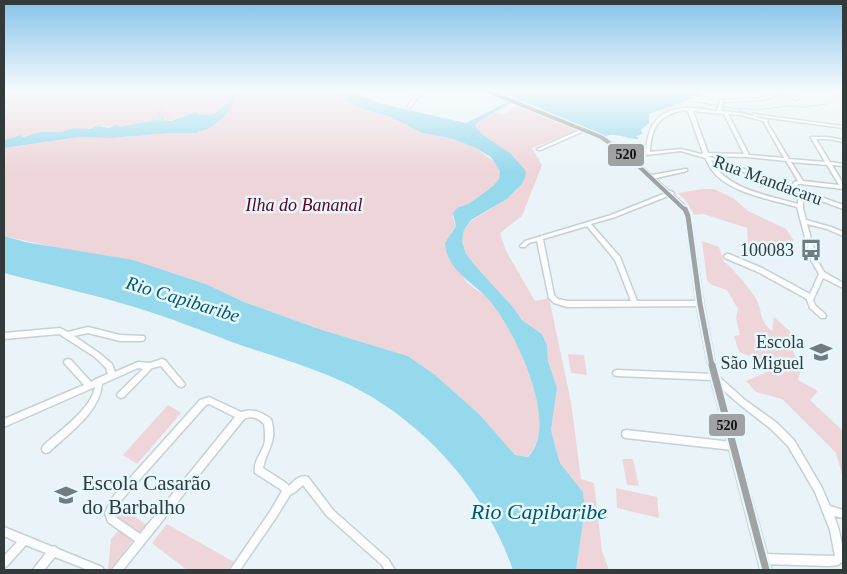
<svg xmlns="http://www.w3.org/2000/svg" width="847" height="574" font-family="'Times New Roman',serif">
	<rect width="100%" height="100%" fill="#eaf4f8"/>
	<g fill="#eed5d9">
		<path d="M4 92H233L234 93C231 100 226 105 221 111L208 115 198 114 196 112 168 121 156 120 120 127 98 126 87 129 73 128 61 132 34 134 4 140Z"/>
		<path d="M239 92H329L364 109 393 118 422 133 450 138 476 148 497 164 500 171 499 179 493 186 470 203 457 208 453 217 456 226 451 232C454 245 457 266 463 277 468 286 482 292 489 300 514 329 562 424 527 457L515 455 480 415 434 374 408 356 322 330 244 302 206 284 173 273 4 236V148L79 137 111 138 171 133H197L210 127Z"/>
		<path d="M517 106 578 130 532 148 542 165 522 216 500 233 506 251 535 301 549 298 571 402 581 479 594 483 602 551 609 570H576L585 509 583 492 560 463 556 449 551 430 557 388 548 361 547 345 542 334 522 320 513 307 479 270 466 254 462 241 464 230 471 221 507 199 518 189 520 165 509 153 483 135 475 126 478 122 497 112 502 115Z"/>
		<path d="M703 189H714L733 198 748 211 786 229 794 241H785L791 247 782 251 748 244 747 228 703 214 694 215 686 201 678 193Z"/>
		<path d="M702 241 719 247 724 262C731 266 750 289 755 297 764 311 757 319 772 331L774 317 793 334 789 343 801 367 798 380 818 391 810 400 843 431V478L836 453 782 399 756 392 746 381 767 372 758 359 739 352 734 336 740 335 736 318 738 309 727 290 712 285 707 281Z"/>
		<path d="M568 354 584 355 587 375 571 373Z"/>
		<path d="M168 405 181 413 137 464 123 455Z"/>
		<path d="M622 459H633L639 486 627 485Z"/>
		<path d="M616 488 657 497 659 518 617 508Z"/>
		<path d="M121 506 148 526 140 534 113 514Z"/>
		<path d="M167 524 234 562 228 570H187L152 543Z"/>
		<path d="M122 526 136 536 110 570H108L111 539 89 565Z"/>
	</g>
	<g fill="#97d9ec">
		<path d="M233 92H239L231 107 223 118 211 127 197 133H171L111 138 79 137 4 148V140L22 135 23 137 40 132H61L73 128 89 129 98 126 109 128 116 125 120 127 156 120 171 121 196 112 198 114C221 117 217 109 230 101Z"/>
		<path d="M329 92H352L386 105 466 123 508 102 511 103 478 122 475 126 483 135 510 153 525 170 526 174 522 184 507 199 471 220 464 230 462 241 466 254 479 270 513 307 522 320 542 334 547 345 548 361 557 388 551 430 556 449 560 463 583 492 585 509 576 570H513C482 482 412 408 325 374 295 362 263 353 232 342 205 332 178 321 150 312 102 296 53 286 4 273V236L25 242 133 260 206 284 244 302 322 330 408 356 434 374 480 415 515 455 528 457C561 424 514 328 488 299 471 280 448 272 445 243L456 226 453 213 457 208 470 203 493 186 499 179 500 171 491 157 476 148 450 138 422 133 393 118 364 109Z"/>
		<path d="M507 92H702L701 94C684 102 667 108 649 114V123L641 130 643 134 636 136 639 139C627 140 617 132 606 136L511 96Z"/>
	</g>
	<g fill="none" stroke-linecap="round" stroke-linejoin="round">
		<g stroke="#97d9ec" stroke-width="1">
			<path d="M689 101 716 105"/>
			<path d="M723 107 758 110 786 106 804 107 827 104"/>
			<path d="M162 108 158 112 159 116 163 117 162 120"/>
			<path d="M738 110 747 113"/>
		</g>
		<g stroke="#c7d0d3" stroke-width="3">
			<g id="minor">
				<path d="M417 92H421L411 107H409L408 106Z"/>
				<path d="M780 92H788L798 99 795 100 784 93 762 100 723 102 721 111 741 113 768 120 767 122 789 159 825 162 811 138V137H828L843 140V142L828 139H816L830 162 843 164V166L832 165 843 183V189L801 184H798L796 188 843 205V209L803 194V208L806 220 831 227 843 232V236L827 229 807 224 817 260 824 272 843 283V288L823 278 813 300 815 305 825 314 826 316 825 318H821L810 308 807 300V299L758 272 725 258 724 256 727 254H729L762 268 810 294 819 274 811 260 797 207C770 199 728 193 711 169 709 165 707 161 705 158L681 151 628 157 626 156 628 155 646 153C647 127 657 109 685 108 695 107 707 110 717 111L720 100 762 98ZM684 110 688 111 703 153 701 154 681 149 650 152C651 127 659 115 684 110ZM693 111 724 114 744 154 708 153ZM728 114 741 115 763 121 784 158 749 155ZM707 156 747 157 786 161 798 181 794 182 792 186ZM711 160 798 192V204C768 195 727 190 711 160ZM791 162 827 165 839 185 803 181Z"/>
				<path d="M835 92H839L843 96V99H842Z"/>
				<path d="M753 114 843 126V128L755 116H753Z"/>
				<path d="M582 129 586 130 541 150H539L537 149Z"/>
				<path d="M685 169H687V171L652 179 650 177 652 175Z"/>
				<path d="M671 191 674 193 673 194 615 217 591 224 620 257 637 301H700L702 302 703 304 702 306 567 307 554 303 549 298 537 241 529 243 525 247H521L520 246 525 241 611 215ZM587 226 615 260 631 301H567L558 299 554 295 543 239Z"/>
				<path d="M88 327 120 335 144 336 145 338 144 340 142 341H120L88 333 74 336 99 353 112 364 115 372 138 362 150 363 162 359 165 360 185 384 184 386 181 387 178 386 161 366 152 368 124 397 121 398 118 397 117 395 118 393 143 369 138 368 102 384C100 412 68 434 49 452L46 453 43 452 42 449 43 446C59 431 91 410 95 387L4 427V419L84 385 65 364 64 362 65 360 68 359 71 360 91 382 96 379 108 374 106 368 95 357 59 334 4 339V333L60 328 68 332Z"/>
				<path d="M617 370 714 374 717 375 745 400 777 423 794 440 821 486 830 506 843 510V518L834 516C840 531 843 545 843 561L838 565 829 566 763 564 760 562 758 559 760 556 763 554 835 556 830 530 815 492 788 446 771 429 739 404 712 380 617 376 614 375 613 373 614 371Z"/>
				<path d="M209 397 241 412C253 408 261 412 271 419 278 442 267 448 263 468L286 483 289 486C294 481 300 474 308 477L333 510 388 559 395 570H385L382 565 327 516 303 485 295 492 290 495 277 516 240 570H230L232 567 271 510 282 491 280 489 255 473C253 463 260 455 264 445 266 438 265 431 264 424 258 418 252 415 244 419L123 570H112L114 567 135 541 108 522 105 513 112 498 200 400ZM209 404 235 417 140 534 114 516V513L118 504 206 405Z"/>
				<path d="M626 430 732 442 735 443 736 446 735 449 732 450 626 438 623 437 622 434 623 431Z"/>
				<path d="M4 527 53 547 54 546 58 549 102 567 104 570H88L55 557 44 570H33L35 567 46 553 26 545 7 566 4 568V556L17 542 4 536Z"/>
			</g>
		</g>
		<g stroke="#cbd0d2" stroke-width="2">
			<path id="major" d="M488 92H494L603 136 630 155 687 207 691 216 704 304 718 377 772 570H760L710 377 696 304 685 216 681 208 626 157 599 138Z"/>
		</g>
		<use href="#minor" fill="#fcfdfe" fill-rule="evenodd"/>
		<use href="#major" fill="#f1ebec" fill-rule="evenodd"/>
		<g stroke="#e4f8fe" stroke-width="6">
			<path id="bus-1-far2" d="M490 92 601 137 628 156 685 210"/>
		</g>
		<g stroke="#e4f8fe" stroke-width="9">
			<path id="bus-1-far1" d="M685 209 688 216 700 304 712 366"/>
		</g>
		<g stroke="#e4f8fe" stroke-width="11">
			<path id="bus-1" d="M712 365 766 570"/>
		</g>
		<use href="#bus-1-far2" stroke="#a0a2a3" stroke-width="4"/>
		<use href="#bus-1-far1" stroke="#a0a2a3" stroke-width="5"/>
		<use href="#bus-1" stroke="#a0a2a3" stroke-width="7"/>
	</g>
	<linearGradient id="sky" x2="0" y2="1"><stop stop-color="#87c3ea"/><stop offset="0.53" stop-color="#f6fafc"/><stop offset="1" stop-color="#f6fafc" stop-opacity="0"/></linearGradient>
	<rect width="847" height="172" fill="url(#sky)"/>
	<defs>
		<g id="bus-bare" transform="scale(1.725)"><path d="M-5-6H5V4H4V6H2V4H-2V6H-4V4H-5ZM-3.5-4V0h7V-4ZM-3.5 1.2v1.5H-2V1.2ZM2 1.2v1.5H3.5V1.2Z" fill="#727b7e" stroke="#e4f8fe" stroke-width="2.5" paint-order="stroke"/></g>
		<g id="school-bare" transform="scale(1.725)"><path d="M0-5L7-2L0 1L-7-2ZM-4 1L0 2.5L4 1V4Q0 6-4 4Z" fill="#727b7e" stroke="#e4f8fe" stroke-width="2.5" paint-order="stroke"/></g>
	</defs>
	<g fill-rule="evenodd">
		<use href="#bus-bare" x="811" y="250"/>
		<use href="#school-bare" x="821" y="352"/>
		<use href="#school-bare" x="66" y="495"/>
	</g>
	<g text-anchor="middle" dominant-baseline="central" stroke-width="5" stroke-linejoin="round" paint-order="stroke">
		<g font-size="18" fill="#323a3c" stroke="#e4f8fe">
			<text transform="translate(768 180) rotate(20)">Rua Mandacaru</text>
		</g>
		<g font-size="18" font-style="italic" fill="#62031d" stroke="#e4f8fe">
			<text x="304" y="205">Ilha do Bananal</text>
		</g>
		<g font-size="18" fill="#323a3c" stroke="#e4f8fe" text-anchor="end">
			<text x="794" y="250">100083</text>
			<text x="804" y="342">Escola<tspan x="804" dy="21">São Miguel</tspan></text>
		</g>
		<g font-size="19" font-style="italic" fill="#055769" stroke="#e4f8fe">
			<text transform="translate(183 299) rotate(17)">Rio Capibaribe</text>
		</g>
		<g font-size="21" fill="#323a3c" stroke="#e4f8fe" text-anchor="start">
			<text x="82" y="483">Escola Casarão<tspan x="82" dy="24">do Barbalho</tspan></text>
		</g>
		<g font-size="22" font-style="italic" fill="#055769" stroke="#e4f8fe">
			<text x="539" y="511">Rio Capibaribe</text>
		</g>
	</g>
	<g stroke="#e4f8fe" stroke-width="2">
		<rect x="607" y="143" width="38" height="24" rx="5" fill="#a0a2a3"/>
		<rect x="708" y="413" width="38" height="24" rx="5" fill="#a0a2a3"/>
	</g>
	<g font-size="14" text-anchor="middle" font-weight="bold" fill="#111">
		<text x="626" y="159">520</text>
		<text x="727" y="430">520</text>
	</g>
	<rect width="847" height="574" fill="none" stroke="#323a3c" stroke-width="10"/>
</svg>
